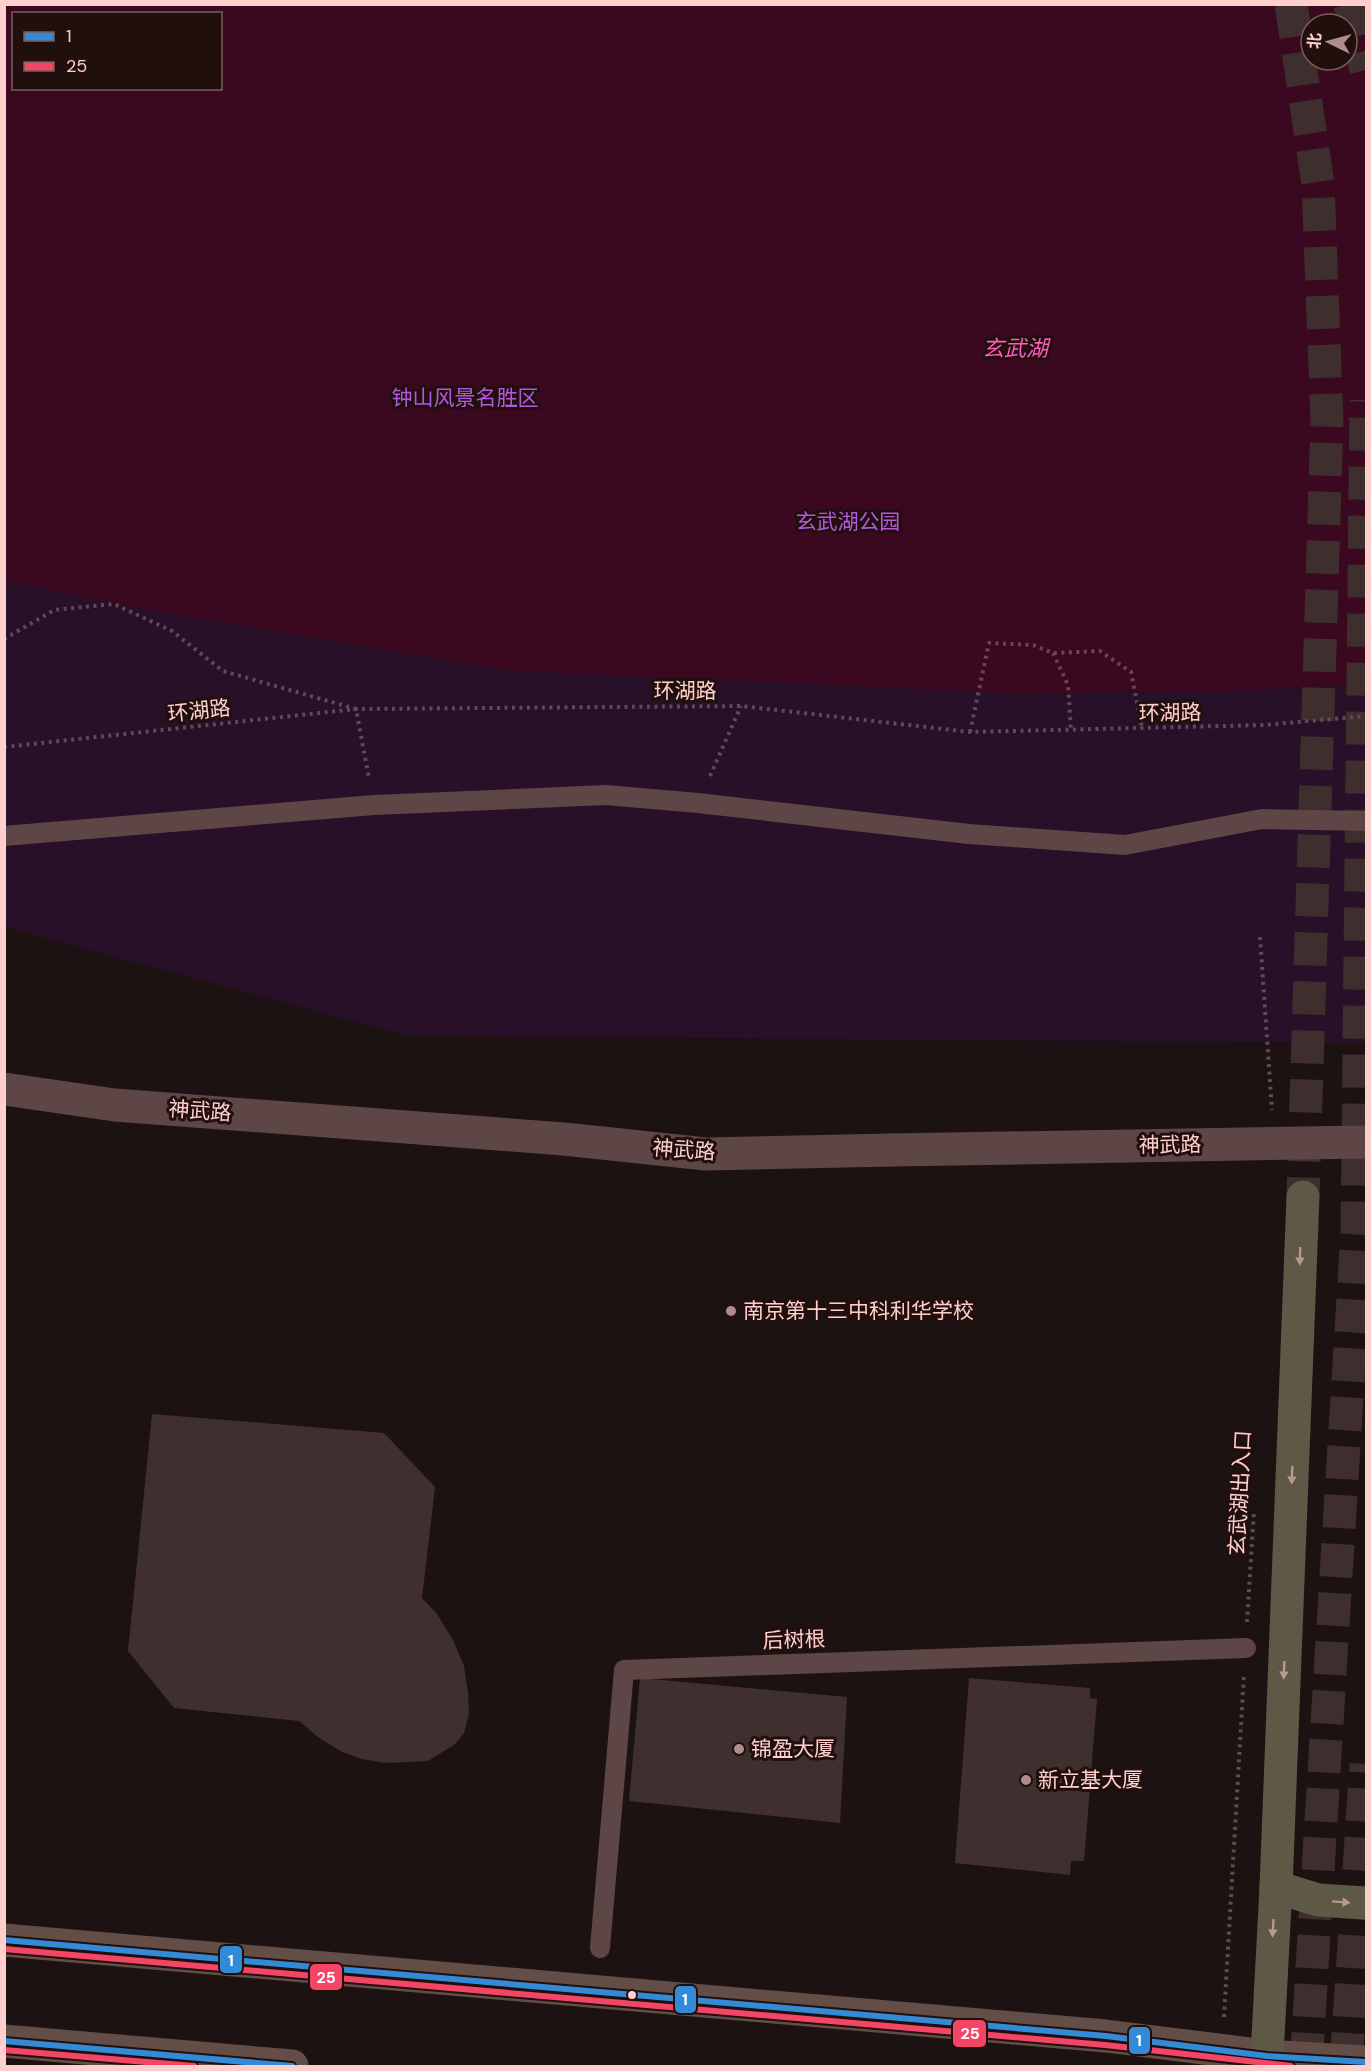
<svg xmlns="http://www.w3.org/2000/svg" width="1371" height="2071" font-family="'DM Sans','Noto Sans SC',sans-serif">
	<rect width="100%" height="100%" fill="#1d1212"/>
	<path fill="#271028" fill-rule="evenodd" d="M4 5H1366V1043L408 1036 5 927ZM14 14H220V88H14ZM1311 24H1347V60H1311Z"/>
	<path fill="#3b091f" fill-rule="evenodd" d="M5 4 1366 5V684L1223 691 1014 693 504 670 114 604 5 580ZM14 14H220V88H14ZM1311 24H1347V60H1311Z"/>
	<g fill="#3f302f">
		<path d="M152 1414 384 1433 435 1487 422 1598 437 1614 453 1640 464 1666 468 1692 469 1714 464 1733 454 1745 428 1761 385 1763 362 1759 342 1752 318 1737 299 1721 174 1708 128 1651Z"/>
		<path d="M640 1678 847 1697 840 1823 629 1801Z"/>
		<path d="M969 1678 1090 1688V1698L1097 1699 1084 1861H1071L1070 1875 955 1863Z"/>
	</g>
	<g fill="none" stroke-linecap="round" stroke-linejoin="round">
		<g stroke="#3f2e2e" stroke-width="33" stroke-dasharray="33 16" stroke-linecap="butt">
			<path d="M1291 4 1318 184 1327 421 1303 1197"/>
			<path d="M1350 4 1366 70"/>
			<path d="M1306 2066 1357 1233 1366 400"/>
			<path d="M1346 2066 1366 1764"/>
		</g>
		<g stroke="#644858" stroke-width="4" stroke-dasharray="3 4.5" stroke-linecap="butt">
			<path d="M4 639 54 610 114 604 172 631 223 671 356 709 369 778"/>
			<path d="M1053 653 1068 685 1071 730"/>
			<path d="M970 732 989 643 1033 645 1053 653 1100 651 1131 672 1142 728"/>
			<path d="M4 747 356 709 741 706 970 732 1264 725 1366 716"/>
			<path d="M710 776 741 706"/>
			<path d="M1260 937 1272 1110"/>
			<path d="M1247 1622 1254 1510"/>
			<path d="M1224 2017 1244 1674"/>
		</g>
		<g stroke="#5e4647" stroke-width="20">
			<path d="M4 836 374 805 606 795 698 803 969 834 1125 845 1262 819 1366 821"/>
			<path d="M600 1948 624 1670 1246 1648"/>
		</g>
		<path stroke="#5e4647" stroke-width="33" d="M4 1089 115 1105 564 1139 706 1154 892 1150"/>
		<g stroke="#634e47" stroke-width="33">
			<path d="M4 1940 1106 2036 1267 2056 1366 2062"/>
			<path d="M4 2041 292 2066"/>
		</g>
		<g stroke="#5e5846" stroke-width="33">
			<path d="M1276 1887 1318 1900 1366 1903"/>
			<path d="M1267 2056 1276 1887 1303 1197"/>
		</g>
		<path stroke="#5e4647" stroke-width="33" d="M892 1150 1366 1142"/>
		<g stroke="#210f0d" stroke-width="10">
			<g id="bus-1">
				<path d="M4 1940 1106 2036 1267 2056 1366 2062"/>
				<path d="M4 2041 292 2066"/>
			</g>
		</g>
		<g stroke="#210f0d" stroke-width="10">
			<g id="bus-2">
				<path d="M4 1949 1105 2045 1291 2066"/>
				<path d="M4 2050 194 2066"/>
			</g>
		</g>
		<use href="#bus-1" stroke="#338bd7" stroke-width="6"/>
		<use href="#bus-2" stroke="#f34667" stroke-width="6"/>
	</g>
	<defs><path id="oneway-solid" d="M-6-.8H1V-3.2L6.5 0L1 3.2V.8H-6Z" transform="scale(1.5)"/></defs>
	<g fill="#b79990">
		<use href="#oneway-solid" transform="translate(1300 1256) rotate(92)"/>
		<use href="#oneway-solid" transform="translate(1292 1475) rotate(92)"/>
		<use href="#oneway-solid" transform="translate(1284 1670) rotate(92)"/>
		<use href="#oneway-solid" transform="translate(1341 1902) rotate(4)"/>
		<use href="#oneway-solid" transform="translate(1273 1928) rotate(93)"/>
	</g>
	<g fill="#b08d8c" stroke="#210f0d" stroke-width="2">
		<circle cx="731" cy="1311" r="6"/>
		<circle cx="739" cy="1749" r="6"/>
		<circle cx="1026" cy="1780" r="6"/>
	</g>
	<circle fill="#ffcfcd" stroke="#210f0d" stroke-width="2" cx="632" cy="1995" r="5"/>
	<g text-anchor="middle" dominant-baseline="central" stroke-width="6" stroke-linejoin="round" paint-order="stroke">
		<g font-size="21" fill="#b557e1" stroke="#210f0d">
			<text x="465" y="398">钟山风景名胜区</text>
			<text x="848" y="522">玄武湖公园</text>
		</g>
		<g font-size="21" fill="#ffcfcd" stroke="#210f0d">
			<text x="685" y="691">环湖路</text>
			<text transform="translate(199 711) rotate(-6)">环湖路</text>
			<text transform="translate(1170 713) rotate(-1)">环湖路</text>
			<text transform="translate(200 1111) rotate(4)">神武路</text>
			<text transform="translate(1170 1145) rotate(-1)">神武路</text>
			<text transform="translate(684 1150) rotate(4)">神武路</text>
			<text transform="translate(1240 1493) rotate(-87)">玄武湖出入口</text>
			<text transform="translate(794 1640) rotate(-2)">后树根</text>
		</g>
		<g font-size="21" fill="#ffcfcd" stroke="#210f0d" text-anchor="start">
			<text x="743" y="1311">南京第十三中科利华学校</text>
			<text x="751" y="1749">锦盈大厦</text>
			<text x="1038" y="1780">新立基大厦</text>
		</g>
		<g font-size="22" font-style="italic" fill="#ff5bbe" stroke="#210f0d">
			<text x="1015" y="348">玄武湖</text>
		</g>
	</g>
	<g stroke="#210f0d" stroke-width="2">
		<rect x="219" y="1945" width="24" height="29" rx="6" fill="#338bd7"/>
		<rect x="309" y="1963" width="34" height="28" rx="6" fill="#f34667"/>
		<rect x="674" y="1985" width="23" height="29" rx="6" fill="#338bd7"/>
		<rect x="952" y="2019" width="35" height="29" rx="6" fill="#f34667"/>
		<rect x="1128" y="2026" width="23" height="29" rx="6" fill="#338bd7"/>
	</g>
	<g font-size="16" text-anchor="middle" font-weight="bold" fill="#fff">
		<text x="231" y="1966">1</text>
		<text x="326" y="1983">25</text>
		<text x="685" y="2005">1</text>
		<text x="970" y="2039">25</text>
		<text x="1139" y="2046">1</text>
	</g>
	<rect width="1371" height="2071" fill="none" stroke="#ffcfcd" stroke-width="12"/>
	<rect x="12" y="12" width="210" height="78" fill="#210f0d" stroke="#7a5c5a" stroke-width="1.5"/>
	<rect x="24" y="32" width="30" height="9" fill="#338bd7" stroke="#7a5c5a" stroke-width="1.5"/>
	<text x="66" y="42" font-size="18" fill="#ffcfcd">1</text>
	<rect x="24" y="62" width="30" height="9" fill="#f34667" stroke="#7a5c5a" stroke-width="1.5"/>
	<text x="66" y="72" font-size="18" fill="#ffcfcd">25</text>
	<g transform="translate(1329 42) rotate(275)"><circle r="28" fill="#210f0d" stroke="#7a5c5a" stroke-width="1.5"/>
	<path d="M0-4.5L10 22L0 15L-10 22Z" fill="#b08d8c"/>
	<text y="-9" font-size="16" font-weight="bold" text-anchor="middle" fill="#ffcfcd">北</text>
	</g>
</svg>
